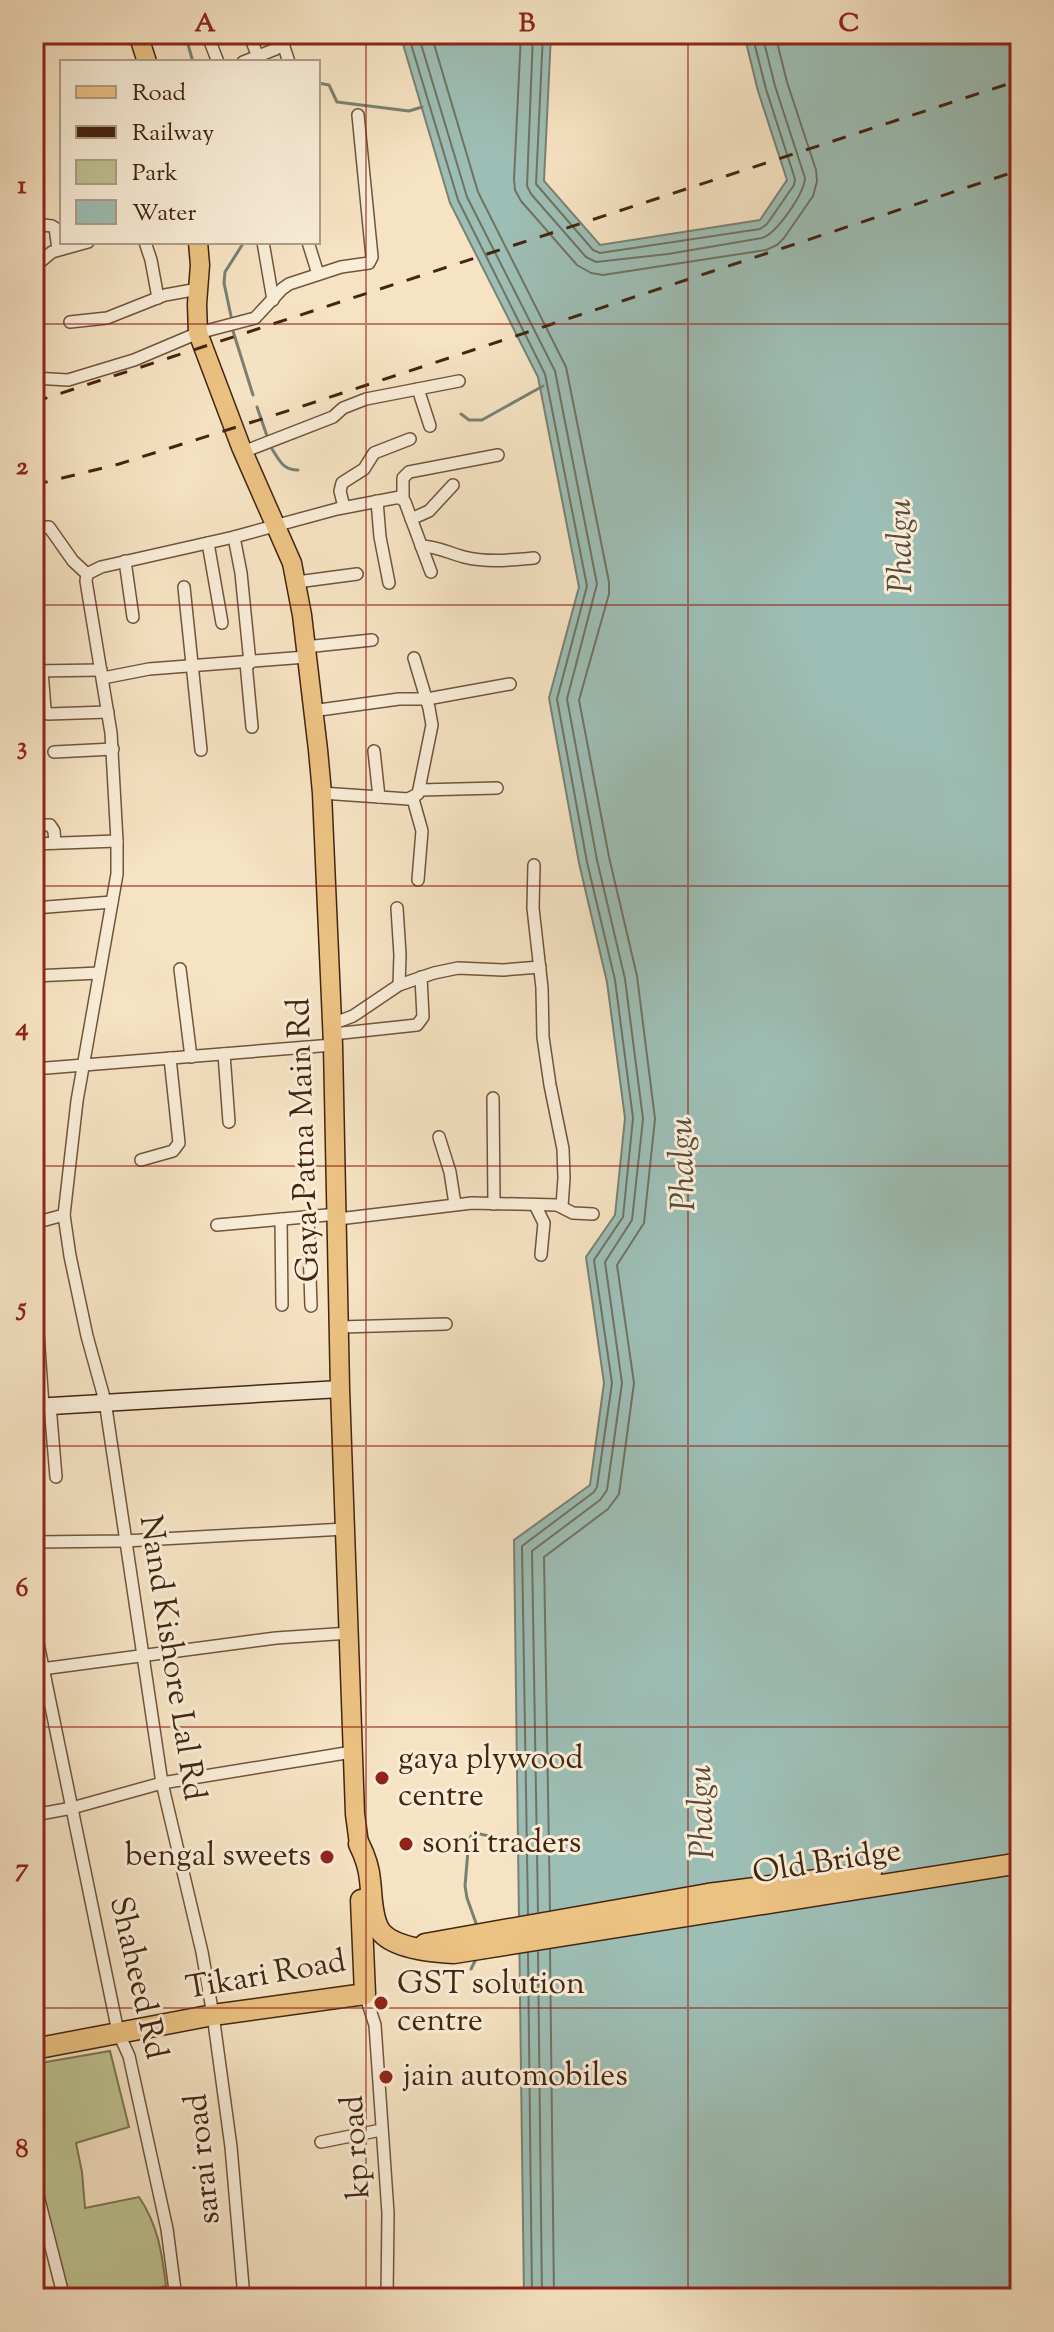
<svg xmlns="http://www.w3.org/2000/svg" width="1054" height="2332" font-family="'Sorts Mill Goudy',serif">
	<rect width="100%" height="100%" fill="#f6e3c3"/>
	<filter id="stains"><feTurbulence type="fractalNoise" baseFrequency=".0025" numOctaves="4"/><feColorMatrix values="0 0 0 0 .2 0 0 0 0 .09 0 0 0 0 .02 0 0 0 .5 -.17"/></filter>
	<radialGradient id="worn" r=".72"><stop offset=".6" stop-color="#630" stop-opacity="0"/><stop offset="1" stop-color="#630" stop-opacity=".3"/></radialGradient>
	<path fill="#bec392" stroke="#807451" stroke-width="2" d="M110 2051 129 2127 76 2143 82 2172 85 2208 139 2197C158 2225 162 2253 166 2286L115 2298H64L34 2155V2064Z"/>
	<path fill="#9dbeb5" stroke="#798173" stroke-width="2" d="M400 34H551L544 181 600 245 760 220 787 180 758 91 744 34H1020V2298H524L514 1540 590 1485 604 1383 586 1257 615 1215 625 1118 607 982 579 863 549 698 579 587 538 377 450 203Z"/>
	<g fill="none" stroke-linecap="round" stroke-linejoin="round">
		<g stroke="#707262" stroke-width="2">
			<path d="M408 34 458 200 545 374 587 586 557 699 587 862 615 980 633 1118 623 1217 594 1260 612 1383 597 1487 594 1492 522 1546 528 1914"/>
			<path d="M418 34 467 197 555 371 597 584 567 699 597 860 625 979 643 1119 632 1220 605 1262 622 1383 607 1490 600 1500 532 1551 538 1912"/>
			<path d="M431 34 478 192 566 367 609 582V594L579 700 609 857 637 976 655 1119 644 1223 617 1265 634 1383 619 1494 608 1509 544 1557 550 1910"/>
			<path d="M521 34 514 179 515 190 521 201 577 265 591 273 603 275 766 250 777 245 784 238 813 196 817 181 816 170 787 82 775 34"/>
			<path d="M533 34 527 186 531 194 586 257 596 262 668 254 762 238C777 233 804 194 805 178L775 86 762 34"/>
			<path d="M543 34 536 184 593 250 600 253 760 229 767 224 794 185 795 179 766 89 752 34"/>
			<path d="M550 1950 554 2298"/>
			<path d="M538 1952 542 2298"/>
			<path d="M528 1953 532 2298"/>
		</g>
		<g stroke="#798173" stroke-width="3">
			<path d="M185 34 193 62"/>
			<path d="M318 83 329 85 337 102 409 111 422 107"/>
			<path d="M231 316 224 283 225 272 244 242"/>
			<path d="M233 331 253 395"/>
			<path d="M257 407 267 436"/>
			<path d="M461 414 469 420H482L543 386"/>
			<path d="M272 449C280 461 283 470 298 470"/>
			<path d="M477 1926 467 1898 465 1886 469 1839 473 1834H480L520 1843"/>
			<path d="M471 1969 477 1957"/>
		</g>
		<g stroke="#70543d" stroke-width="14">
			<g id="street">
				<path d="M207 34 218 62"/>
				<path d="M249 34 260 62"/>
				<path d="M281 38 289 62"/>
				<path d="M243 62 276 49 282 34"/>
				<path d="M34 224 52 226 55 228 58 249"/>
				<path d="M145 242 151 260 158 298"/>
				<path d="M263 242 273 300"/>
				<path d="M308 242 318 274"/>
				<path d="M34 267 52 252 88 242"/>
				<path d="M70 322 107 318 165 295 198 289"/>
				<path d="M34 378 68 380 134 360 198 333 255 318 282 289 289 284 341 267 369 263 372 257 358 115"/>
				<path d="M418 389 430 426"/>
				<path d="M243 452 333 417 343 408 366 399 459 381"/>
				<path d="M403 498V478L409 472 498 455"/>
				<path d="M377 501 380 537 389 583"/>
				<path d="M344 507 340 491 342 483 364 469 374 453 410 439"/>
				<path d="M411 519 429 511 453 485"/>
				<path d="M34 528 49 527 73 561 87 574"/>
				<path d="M234 537 241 573 250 663"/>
				<path d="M208 543 222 623"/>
				<path d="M421 546C436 546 449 553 464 557 488 563 511 560 534 558"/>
				<path d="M125 561 133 617"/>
				<path d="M297 582 357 574"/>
				<path d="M184 587 201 750"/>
				<path d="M305 647 372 640"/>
				<path d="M246 663 252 727"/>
				<path d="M34 671 101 670"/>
				<path d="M42 671 45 709 48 714 108 712"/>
				<path d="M103 678 149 669 306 657"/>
				<path d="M312 711 399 699H427L510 684"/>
				<path d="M374 751 379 797"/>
				<path d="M54 752 113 749"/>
				<path d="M420 790 497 788"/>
				<path d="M322 793 408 799 418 794 432 725 429 708 414 658"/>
				<path d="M413 799 422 831 418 880"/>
				<path d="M34 825H50L54 831 55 843"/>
				<path d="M34 844 117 841"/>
				<path d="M534 865 533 908 542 988 543 1037 550 1085 563 1149 564 1178 562 1206"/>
				<path d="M34 908 112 902"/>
				<path d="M397 908 400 955 399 985"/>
				<path d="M180 969 191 1057"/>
				<path d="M34 976 99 973"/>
				<path d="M332 1024 353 1016 399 985 434 973 458 968 503 970 540 967"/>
				<path d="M333 1034 417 1025 423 1017 421 977"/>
				<path d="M224 1054 229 1122"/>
				<path d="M34 1069 333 1045"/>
				<path d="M493 1098 494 1204"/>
				<path d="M439 1137 450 1172 455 1204"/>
				<path d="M141 1160 173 1151 179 1143 170 1058"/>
				<path d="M535 1205 544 1223 541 1255"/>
				<path d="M308 1217 311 1306"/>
				<path d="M281 1219 282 1305"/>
				<path d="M338 1219 472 1203 557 1205 573 1213 593 1214"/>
				<path d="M34 1223 64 1215"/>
				<path d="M217 1225 338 1214"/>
				<path d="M36 1304 43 1406"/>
				<path d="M340 1327 446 1324"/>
				<path d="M50 1405 56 1477"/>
				<path d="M34 1542 125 1541 345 1529"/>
				<path d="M34 1624 118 2032 129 2056 167 2229 176 2298"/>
				<path d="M34 1670 276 1638 350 1633"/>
				<path d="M34 1815 72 1808 162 1783 352 1752"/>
				<path d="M365 1994 375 2025 388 2213 387 2298"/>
				<path d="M321 2142 381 2130"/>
				<path d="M34 2180 64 2298"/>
				<path d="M244 2298 231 2147 213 2015 202 1952 162 1783 105 1401 87 1336 70 1256 64 1215 77 1101 117 874V841L111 733 86 581 87 574 101 567 234 537 337 509 400 497 405 502 431 572"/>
			</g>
		</g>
		<g stroke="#432510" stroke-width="19">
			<path id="secondary" d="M34 1407 340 1389"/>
		</g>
		<g stroke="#432510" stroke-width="21">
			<g id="primary">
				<path d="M138 34 147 62"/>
				<path d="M198 242 200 265 197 304 198 333 241 447 292 563 302 615 318 750 322 793 333 1045 340 1389 355 1814 359 1844"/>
			</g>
		</g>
		<g stroke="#432510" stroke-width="23">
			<g id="highway">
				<path d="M359 1844C365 1856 369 1867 370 1880 372 1895 371 1915 379 1929 390 1948 433 1952 454 1953L1020 1863"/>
				<path d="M425 1944 708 1894 871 1873"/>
				<path d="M34 2049 213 2015 365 1994 361 1900"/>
			</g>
		</g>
		<use href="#street" stroke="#f9edd8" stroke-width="11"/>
		<use href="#secondary" stroke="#f9edd8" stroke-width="16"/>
		<use href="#primary" stroke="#ebc282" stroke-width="18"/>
		<use href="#highway" stroke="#ebc282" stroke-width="20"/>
		<g stroke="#432510" stroke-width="3" stroke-dasharray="14 14" stroke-linecap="butt">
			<path d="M34 402 1020 80"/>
			<path d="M34 485 119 464 300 407 1020 170"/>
		</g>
	</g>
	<path fill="none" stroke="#8f2418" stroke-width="2" stroke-opacity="0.55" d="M366 34V2298M688 34V2298M34 324H1020M34 605H1020M34 886H1020M34 1166H1020M34 1446H1020M34 1727H1020M34 2008H1020"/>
	<g fill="#8f2418" stroke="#f9edd8" stroke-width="3">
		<circle cx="382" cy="1778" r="8"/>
		<circle cx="406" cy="1844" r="8"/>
		<circle cx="327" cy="1857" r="8"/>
		<circle cx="381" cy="2003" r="8"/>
		<circle cx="386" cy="2077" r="8"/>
	</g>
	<g text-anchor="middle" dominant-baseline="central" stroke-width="6" stroke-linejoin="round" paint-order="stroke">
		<g font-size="32" fill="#432510" stroke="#f9edd8">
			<text transform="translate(305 1140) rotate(-92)">Gaya-Patna Main Rd</text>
			<text transform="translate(171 1658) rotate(81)">Nand Kishore Lal Rd</text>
			<text transform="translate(827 1863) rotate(-9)">Old Bridge</text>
			<text transform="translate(266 1976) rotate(-10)">Tikari Road</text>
			<text transform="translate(137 1978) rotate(77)">Shaheed Rd</text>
			<text transform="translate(357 2147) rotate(-94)">kp road</text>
			<text transform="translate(204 2159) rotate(-96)">sarai road</text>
		</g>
		<g font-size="32" fill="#432510" stroke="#f9edd8" text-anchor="start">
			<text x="398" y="1760">gaya plywood<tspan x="398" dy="37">centre</tspan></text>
			<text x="422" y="1844">soni traders</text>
			<text x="311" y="1857" text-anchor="end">bengal sweets</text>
			<text x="397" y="1985">GST solution<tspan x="397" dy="37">centre</tspan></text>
			<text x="402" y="2077">jain automobiles</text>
		</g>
		<g font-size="34" font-style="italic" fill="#5a4b39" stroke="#f9edd8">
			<text transform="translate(902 546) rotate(-91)">Phalgu</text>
			<text transform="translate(684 1164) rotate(-92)">Phalgu</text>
			<text transform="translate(703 1812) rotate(-92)">Phalgu</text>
		</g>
	</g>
	<rect width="1054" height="2332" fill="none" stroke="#f6e3c3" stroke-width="88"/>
	<rect x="60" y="60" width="260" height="184" fill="#f9edd8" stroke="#b09d88" stroke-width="2"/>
	<rect x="76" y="86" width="40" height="12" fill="#ebc282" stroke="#b09d88" stroke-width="2"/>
	<text x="132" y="100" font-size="24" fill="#432510">Road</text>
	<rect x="76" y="126" width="40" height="12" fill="#432510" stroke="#b09d88" stroke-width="2"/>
	<text x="132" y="140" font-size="24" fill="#432510">Railway</text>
	<rect x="76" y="160" width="40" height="24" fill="#bec392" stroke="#b09d88" stroke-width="2"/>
	<text x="132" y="180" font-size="24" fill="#432510">Park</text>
	<rect x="76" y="200" width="40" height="24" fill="#9dbeb5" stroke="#b09d88" stroke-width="2"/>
	<text x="132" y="220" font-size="24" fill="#432510">Water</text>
	<rect x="44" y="44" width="966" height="2244" fill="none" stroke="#8f2418" stroke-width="3"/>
	<g font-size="26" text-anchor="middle" font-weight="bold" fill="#8f2418">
		<text x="205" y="31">A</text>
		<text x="527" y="31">B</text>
		<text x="849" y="31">C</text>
		<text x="22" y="193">1</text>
		<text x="22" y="474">2</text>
		<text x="22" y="754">3</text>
		<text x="22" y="1035">4</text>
		<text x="22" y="1315">5</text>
		<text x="22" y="1596">6</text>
		<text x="22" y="1876">7</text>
		<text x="22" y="2157">8</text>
	</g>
	<rect width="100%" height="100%" filter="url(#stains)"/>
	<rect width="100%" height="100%" fill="url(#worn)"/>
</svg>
